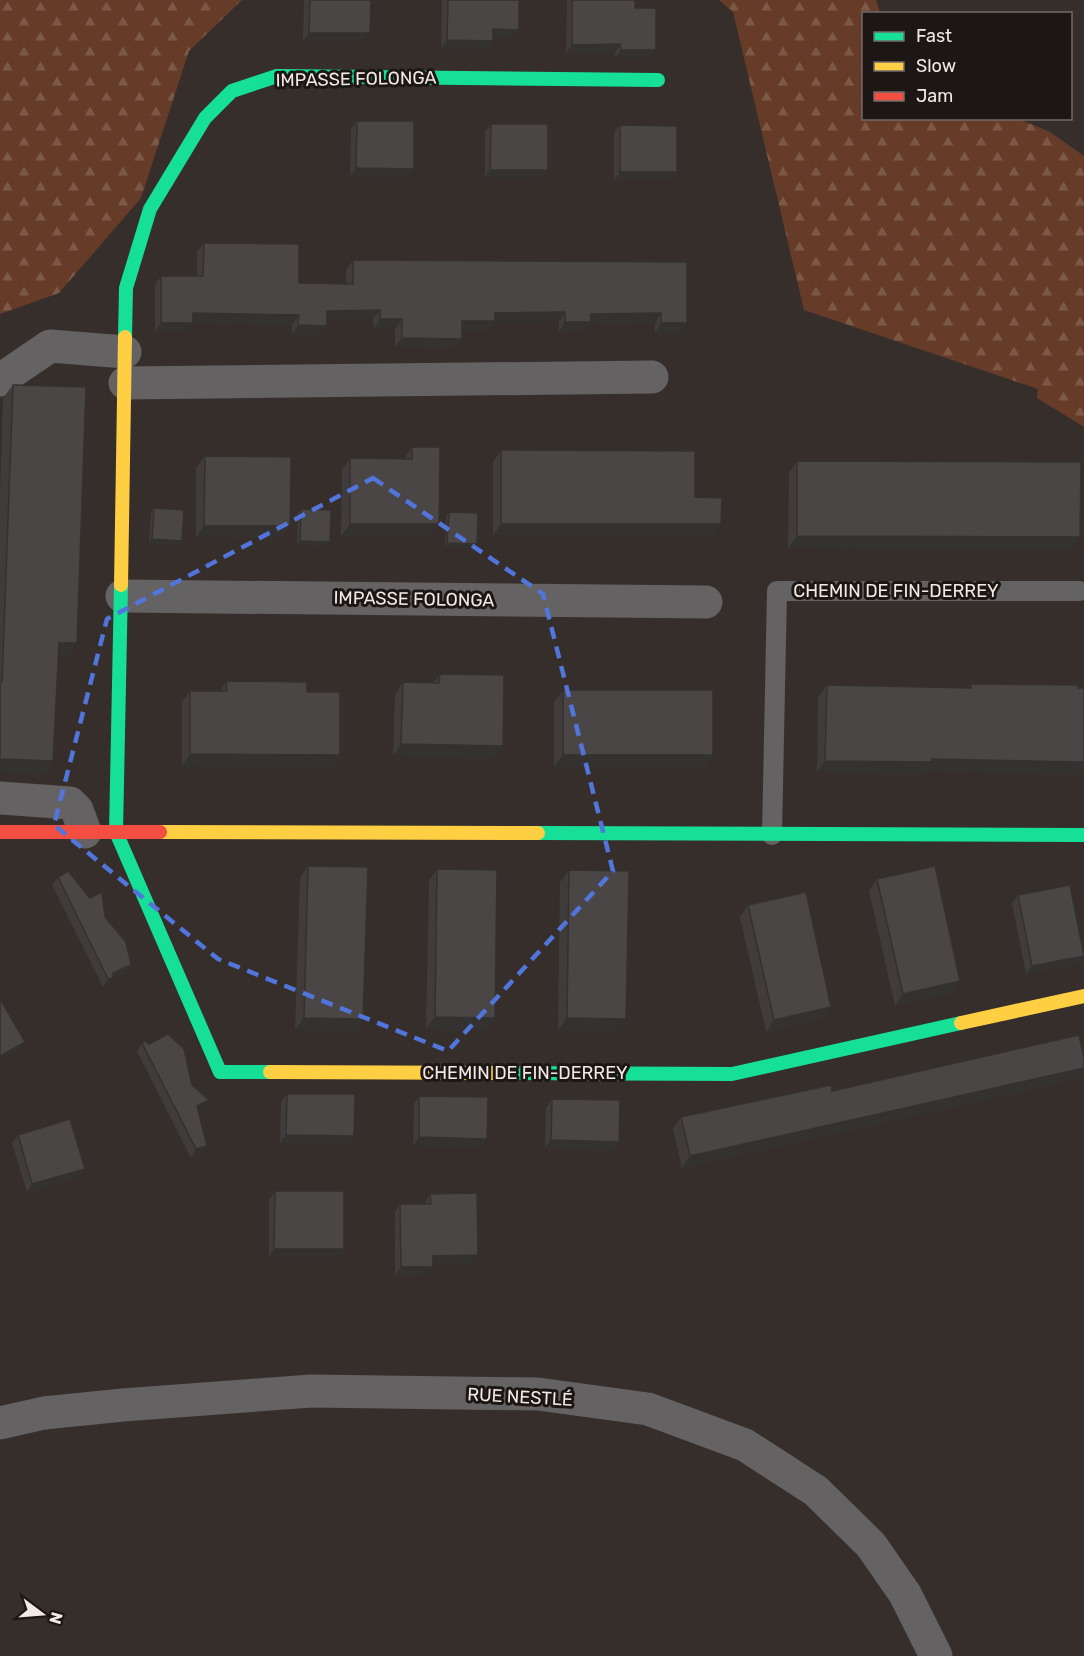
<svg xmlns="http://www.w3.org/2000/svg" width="1084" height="1656" font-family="Rubik,sans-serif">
	<defs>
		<pattern id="forest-firs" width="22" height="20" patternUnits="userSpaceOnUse" patternTransform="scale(1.5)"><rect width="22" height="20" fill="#663c28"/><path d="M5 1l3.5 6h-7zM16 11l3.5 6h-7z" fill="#7c5847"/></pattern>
	</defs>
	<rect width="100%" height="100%" fill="#352e2b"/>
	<g fill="url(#forest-firs)">
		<path d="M0 0H242L189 51 141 198 59 293 0 314Z"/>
		<path d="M719 0H876L880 13 864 14V118L1019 119 1050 132 1084 156V427L1037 398 1038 389 804 310 733 12Z"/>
	</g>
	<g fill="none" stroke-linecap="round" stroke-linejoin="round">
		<path stroke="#646262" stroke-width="20" d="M772 835 777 591H1079"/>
		<g stroke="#646262" stroke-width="33">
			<path d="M0 380 50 346 125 352"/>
			<path d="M125 383 652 377"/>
			<path d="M122 596 706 602"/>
			<path d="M0 798 70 803 77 810 85 832"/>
			<path d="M0 1423 44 1413 123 1405 311 1391 538 1394 648 1409 745 1445 816 1491 871 1545 905 1594 936 1656"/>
		</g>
		<g stroke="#16e098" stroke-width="14">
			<path d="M125 337 126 288 150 209 205 118 232 91 277 76 658 80"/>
			<path d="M121 585 116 832 220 1072H270"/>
			<path d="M538 833 1084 835"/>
			<path d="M507 1073 732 1074 961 1023"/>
		</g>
		<g stroke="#ffcf43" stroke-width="14">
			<path d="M121 585 125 337"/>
			<path d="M160 832 538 833"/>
			<path d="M961 1023 1084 996"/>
			<path d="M270 1072 507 1073"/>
		</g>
		<path stroke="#f24e42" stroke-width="14" d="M0 832H160"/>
	</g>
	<g fill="#403c3c">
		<path d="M304 0H371L364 41H303Z"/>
		<path d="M442 0H519V30L513 38H493L487 49H441Z"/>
		<path d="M567 0H635V8L650 58H615V53H566Z"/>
		<path d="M357 121 408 177 350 176 351 129Z"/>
		<path d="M491 124 542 178H485V132Z"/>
		<path d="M620 125 677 172 671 180H614V133Z"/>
		<path d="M204 243 299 283 346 284V270L353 260 687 262 681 333H655V323L590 324 585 332H559V322H494L489 331H462L455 348 395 347V329H374L373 319 327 320V326L320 335H292V325L192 323 186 332H155V285L161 276H197V252Z"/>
		<path d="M13 385 68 657 58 656 53 761 44 774 0 772V495L3 398Z"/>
		<path d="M412 447 431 536H341L342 470 350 458 404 459Z"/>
		<path d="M501 450 695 497 713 535H493V462Z"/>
		<path d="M205 456 290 526 282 538 196 537V468Z"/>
		<path d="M797 461 1072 549 788 548 789 473Z"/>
		<path d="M154 508 179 545 149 544 151 512Z"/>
		<path d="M301 509 327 546 297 545 298 513Z"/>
		<path d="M449 512 474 548 445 547 446 516Z"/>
		<path d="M440 674 503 746 494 758 393 756 395 694 403 682 433 683Z"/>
		<path d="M226 681 307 692 340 755 332 767 182 766V702L190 691H220Z"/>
		<path d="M971 684 1084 688V774L926 771 924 774 817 772 818 697 827 685 969 688Z"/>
		<path d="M563 690 713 755 704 767H554V702Z"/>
		<path d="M308 866 363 1019 355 1031 295 1030 300 878Z"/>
		<path d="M437 869 486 1030 426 1029 429 881Z"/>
		<path d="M569 870 626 1019 618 1031 558 1030 560 882Z"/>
		<path d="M58 877 105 917 131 965 125 973 112 979 107 986 103 987 52 885Z"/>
		<path d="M877 879 952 993 895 1006 869 891Z"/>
		<path d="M1018 895 1084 952V957L1079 964 1026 974 1012 903Z"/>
		<path d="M748 905 823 1019 766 1032 740 917Z"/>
		<path d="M142 1043 192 1085 209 1100 203 1108 198 1111 201 1154 191 1158 137 1051Z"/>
		<path d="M1084 1058V1070L1078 1079 682 1168 673 1129 681 1117Z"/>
		<path d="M287 1094 348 1144 280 1143 281 1102Z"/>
		<path d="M419 1096 482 1147 413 1146 414 1104Z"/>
		<path d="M552 1099 613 1150 545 1148 546 1107Z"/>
		<path d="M18 1135 79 1177 27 1192 12 1143Z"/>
		<path d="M275 1191 344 1249 338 1257H269V1200Z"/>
		<path d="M430 1194 472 1263 433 1264 427 1275 395 1276V1212L400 1204H425V1202Z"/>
	</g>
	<g fill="#343131">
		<path d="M493 29 519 30 513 38H487Z"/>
		<path d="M309 33H370L364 41H303Z"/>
		<path d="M447 40 493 41 487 49H441Z"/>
		<path d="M620 44 615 53H566L572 45Z"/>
		<path d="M621 50H656L650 58H615Z"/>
		<path d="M356 168 414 169 408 177 350 176Z"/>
		<path d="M490 170H548L542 178H485Z"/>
		<path d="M620 172H677L671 180H614Z"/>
		<path d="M380 310 373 319 320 320 327 311Z"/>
		<path d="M565 312 559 322H494L489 331H456L462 321 495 313Z"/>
		<path d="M193 313 299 315 292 325 192 323 186 332H155L161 323Z"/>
		<path d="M661 313 655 323 590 324 585 332H559L565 322 591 314Z"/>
		<path d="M380 319H402L395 329H374Z"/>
		<path d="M661 323H687L681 333H655Z"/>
		<path d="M298 325 327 326 320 335H292Z"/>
		<path d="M402 338 462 339 455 348 395 347Z"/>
		<path d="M350 524H439L431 536H341Z"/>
		<path d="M501 524H721L713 535H493Z"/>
		<path d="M204 526H290L282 538 196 537Z"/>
		<path d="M797 536 1080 537 1072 549 788 548Z"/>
		<path d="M152 539 182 541 179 545 149 544Z"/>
		<path d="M300 541 330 542 327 546 297 545Z"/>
		<path d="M447 543 477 544 474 548 445 547Z"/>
		<path d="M59 643H77L68 657 50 656Z"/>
		<path d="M401 744 503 746 494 758 393 756Z"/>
		<path d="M190 754 340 755 332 767 182 766Z"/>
		<path d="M563 755H713L704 767H554Z"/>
		<path d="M0 759 53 761 44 774 0 772Z"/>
		<path d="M932 759 1084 762V774L926 771 924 774 817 772 825 761Z"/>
		<path d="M1084 956 1079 964 1026 974 1032 966Z"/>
		<path d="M131 965 125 973 112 979 107 986 103 987 113 973Z"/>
		<path d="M960 981 952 993 895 1006 903 994Z"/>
		<path d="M831 1007 823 1019 766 1032 774 1020Z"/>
		<path d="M435 1017 495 1018 486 1030 426 1029Z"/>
		<path d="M304 1018 363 1019 355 1031 295 1030Z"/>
		<path d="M567 1018 626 1019 618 1031 558 1030Z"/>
		<path d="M25 1042 19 1050 0 1061V1056Z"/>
		<path d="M1084 1068V1070L1078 1079 682 1168 690 1156Z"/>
		<path d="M209 1100 203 1108 192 1115 197 1106Z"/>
		<path d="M286 1135 354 1136 348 1144 280 1143Z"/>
		<path d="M419 1137 487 1139 482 1147 413 1146Z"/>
		<path d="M551 1140 619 1142 613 1150 545 1148Z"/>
		<path d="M207 1146 201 1154 191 1158 196 1149Z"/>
		<path d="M85 1169 79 1177 27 1192 32 1184Z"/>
		<path d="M274 1249H344L338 1257H269Z"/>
		<path d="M478 1255 472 1263 427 1264 433 1256Z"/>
		<path d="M401 1267H433L427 1275 395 1276Z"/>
	</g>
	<g fill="#4a4646" stroke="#343131" stroke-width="1.5">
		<path d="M310 0H371L370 33H309Z"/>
		<path d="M448 0H519V30L493 29V41L447 40Z"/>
		<path d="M572 0H635V8H656V50H621L620 44 572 45Z"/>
		<path d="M357 121H414V169L356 168Z"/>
		<path d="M491 124H548V170H490Z"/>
		<path d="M620 125 677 126V172H620Z"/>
		<path d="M204 243 299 244V283L353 284V260L687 262V323H661V313L591 314V322H565V312L495 313V321H462V339L402 338V319H380V310L327 311V326L298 325 299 315 193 313V323H161V276H203Z"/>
		<path d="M13 385 86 387 77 643H59L53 761 0 759V682H2Z"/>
		<path d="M412 447H440L439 524H350V458L412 459Z"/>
		<path d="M501 450 695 451V497L722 498 721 524H501Z"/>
		<path d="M205 456 291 457 290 526H204Z"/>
		<path d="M797 461 1081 462 1080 537 797 536Z"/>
		<path d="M154 508 184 510 182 541 152 539Z"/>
		<path d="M301 509 331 510 330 542 300 541Z"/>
		<path d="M449 512 478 513 477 544 447 543Z"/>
		<path d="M440 674 504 675 503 746 401 744 403 682 439 683Z"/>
		<path d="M226 681 307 682V692H340V755L190 754V691H227Z"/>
		<path d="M971 684 1078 685V688H1084V762L932 759V762L825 761 827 685 971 688Z"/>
		<rect x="563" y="690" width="150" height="65"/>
		<path d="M308 866 368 867 363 1019 304 1018Z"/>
		<path d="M935 866 960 981 903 994 877 879Z"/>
		<path d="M437 869 497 870 495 1018 435 1017Z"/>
		<path d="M569 870 629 871 626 1019 567 1018Z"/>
		<path d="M68 871 90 898 102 892 105 917 126 942 131 965 113 973V978L108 979 58 877Z"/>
		<path d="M1070 885 1084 956 1032 966 1018 895Z"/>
		<path d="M806 892 831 1007 774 1020 748 905Z"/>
		<path d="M2 1002 25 1042 0 1056V1003Z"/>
		<path d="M168 1034 184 1049 192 1085 209 1100 197 1106 207 1146 196 1149 142 1043 145 1041 149 1044Z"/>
		<path d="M1079 1035 1084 1058V1068L690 1156 681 1117 831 1085 832 1091Z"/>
		<path d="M287 1094H355L354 1136 286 1135Z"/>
		<path d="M419 1096 488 1097 487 1139 419 1137Z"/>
		<path d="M552 1099 620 1100 619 1142 551 1140Z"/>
		<path d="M70 1119 85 1169 32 1184 18 1135Z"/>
		<path d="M275 1191H344V1249H274Z"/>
		<path d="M477 1193 478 1255 433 1256V1267H401L400 1204H431L430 1194Z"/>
	</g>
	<path fill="none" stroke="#5275dc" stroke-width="4.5" stroke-dasharray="12 8" stroke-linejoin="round" d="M373 478 543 594 613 871 448 1051 218 959 54 825 107 619Z"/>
	<g text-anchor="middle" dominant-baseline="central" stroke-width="6" stroke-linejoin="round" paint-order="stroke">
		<g font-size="18" fill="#f2e9e6" stroke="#1c1714">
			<text transform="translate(356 79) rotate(-1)">IMPASSE FOLONGA</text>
			<text x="896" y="591">CHEMIN DE FIN-DERREY</text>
			<text transform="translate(414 599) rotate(1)">IMPASSE FOLONGA</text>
			<text x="525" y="1073">CHEMIN DE FIN-DERREY</text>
			<text transform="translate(520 1397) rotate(3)">RUE NESTLÉ</text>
		</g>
	</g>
	<rect x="862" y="12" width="210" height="108" fill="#1c1714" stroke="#726b68" stroke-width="1.5"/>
	<rect x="874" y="32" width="30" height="9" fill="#16e098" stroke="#726b68" stroke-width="1.5"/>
	<text x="916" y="42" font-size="18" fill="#f2e9e6">Fast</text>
	<rect x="874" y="62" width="30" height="9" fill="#ffcf43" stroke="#726b68" stroke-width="1.5"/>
	<text x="916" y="72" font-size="18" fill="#f2e9e6">Slow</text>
	<rect x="874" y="92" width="30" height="9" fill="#f24e42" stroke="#726b68" stroke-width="1.5"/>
	<text x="916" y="102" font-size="18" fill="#f2e9e6">Jam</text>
	<g transform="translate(42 1614) rotate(106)" stroke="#1c1714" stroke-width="4.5" paint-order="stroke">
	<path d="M0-4.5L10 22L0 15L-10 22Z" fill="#f2e9e6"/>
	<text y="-9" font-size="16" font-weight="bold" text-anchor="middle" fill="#f2e9e6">N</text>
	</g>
</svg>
